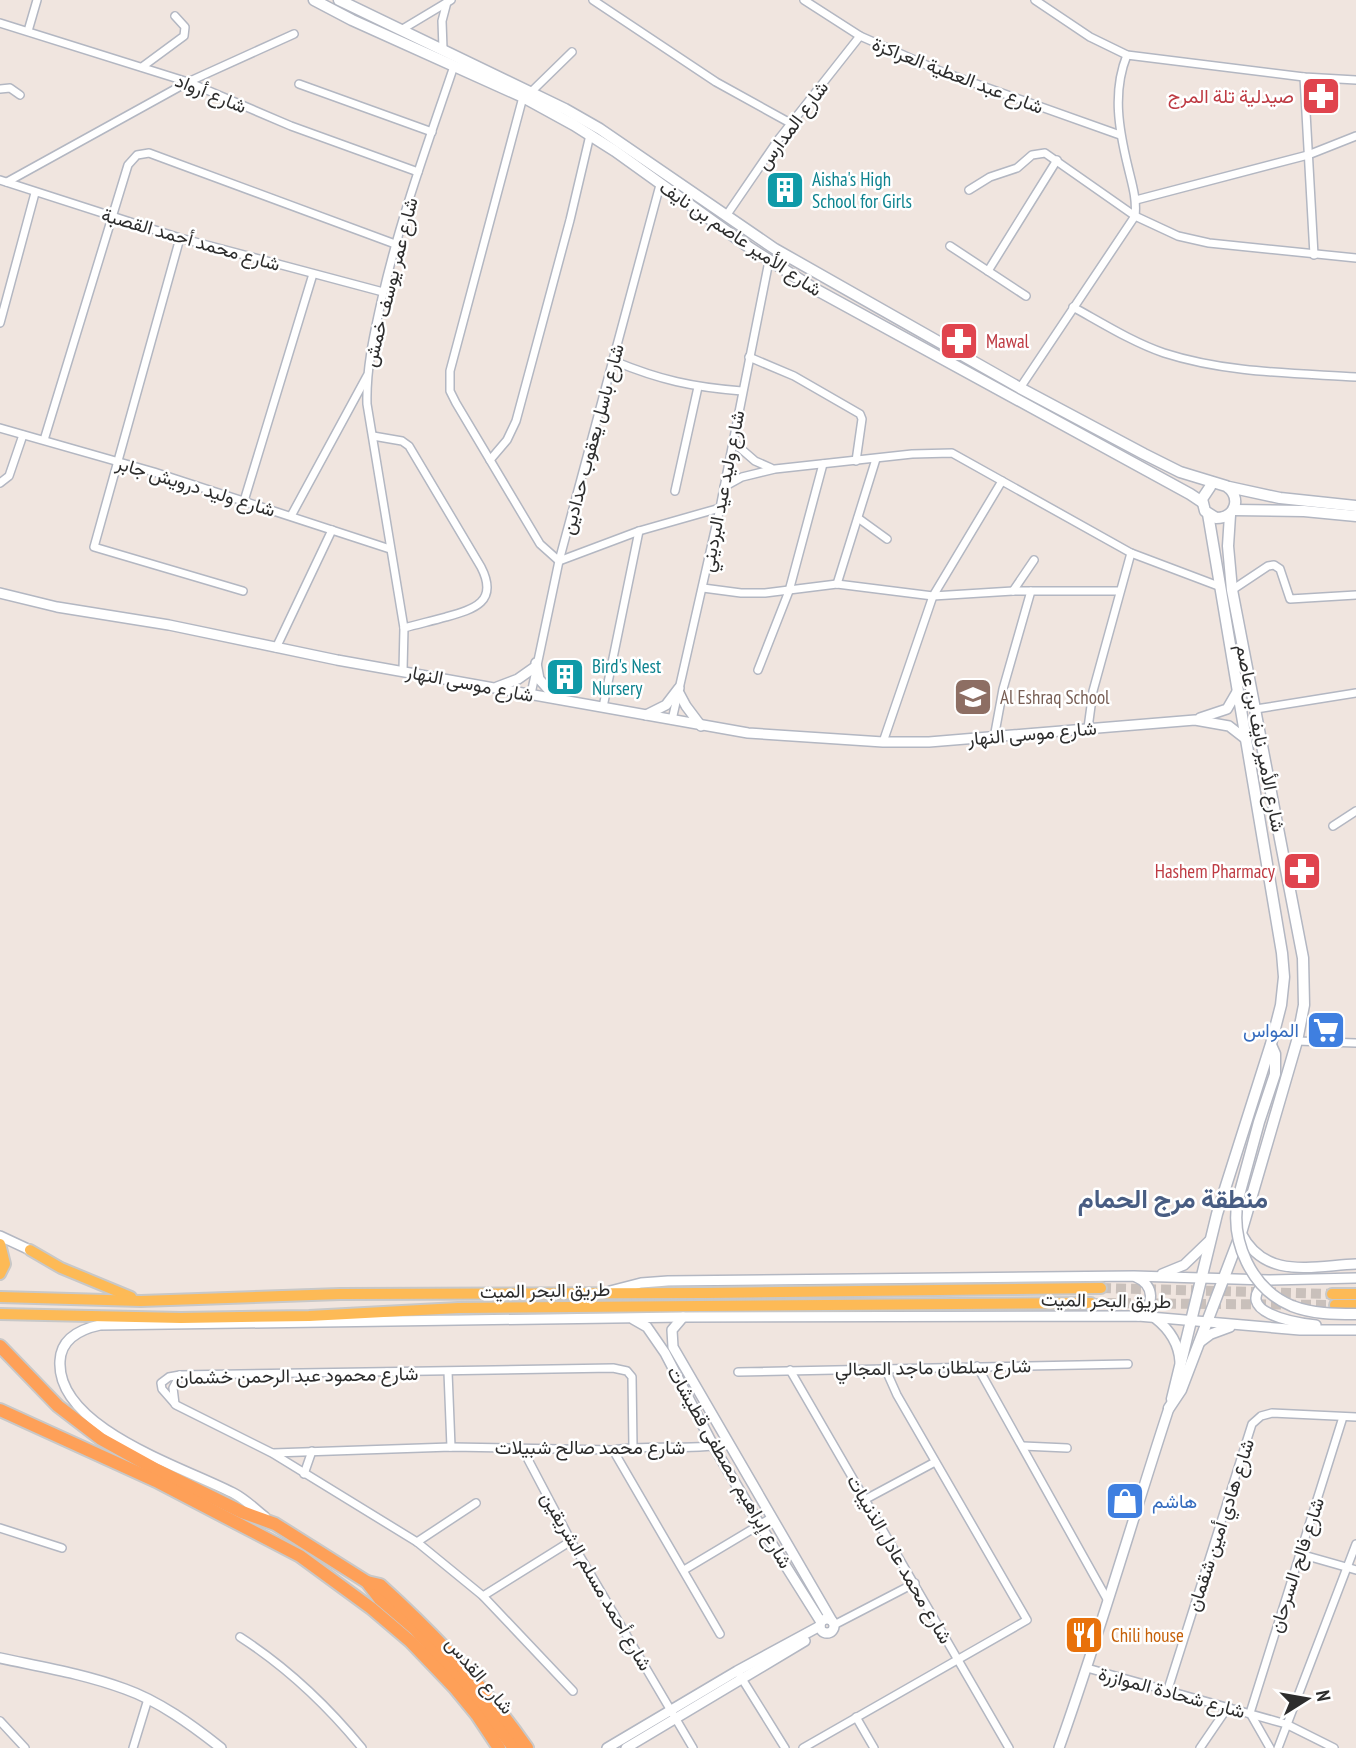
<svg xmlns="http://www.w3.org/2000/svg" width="1356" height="1748" font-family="'PT Sans Narrow',Vazirmatn,sans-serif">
	<rect width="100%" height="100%" fill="#f0e5df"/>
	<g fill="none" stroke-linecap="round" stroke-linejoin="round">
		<g stroke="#c9c0bb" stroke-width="10" stroke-dasharray="10 5" stroke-linecap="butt">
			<path d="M1101 1288 1332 1294"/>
			<path d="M1091 1303 1335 1305"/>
		</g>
		<g stroke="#b3b7c2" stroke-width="10">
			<g id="minor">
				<path d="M593 0 716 82 792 124"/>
				<path d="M804 0 860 36 940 71 1120 135"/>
				<path d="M1035 0 1090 37 1127 55 1304 77 1356 80"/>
				<path d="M0 23 188 82 291 126 418 172"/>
				<path d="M401 30 451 0"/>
				<path d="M28 31 37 0"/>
				<path d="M443 49 442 21 447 2"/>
				<path d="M142 67 184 36 185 27 175 16"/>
				<path d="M1304 77 1314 255"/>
				<path d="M299 84 432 132"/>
				<path d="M0 89 10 88 20 95"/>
				<path d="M531 92 572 52"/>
				<path d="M523 97 450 371V391L456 403 540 544 559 561 639 531 720 508"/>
				<path d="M0 180 180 238 383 292"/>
				<path d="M7 182 188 82 294 34"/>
				<path d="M969 190 990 177 1017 168 1032 155 1045 153 1135 216 1178 236 1209 243 1356 258"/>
				<path d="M1136 200 1308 155 1356 136"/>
				<path d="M726 216 778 140 860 36"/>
				<path d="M180 238 94 547 243 591"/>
				<path d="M950 246 1026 296"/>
				<path d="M988 271 1057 160"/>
				<path d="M1073 307C1102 323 1132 342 1164 353 1226 373 1292 373 1356 377"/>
				<path d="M0 323 35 193"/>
				<path d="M749 357 794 376 860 414 862 419 856 461"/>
				<path d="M614 361C660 380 692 387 742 391"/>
				<path d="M1020 388 1135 216C1137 199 1132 184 1128 167 1119 130 1112 92 1127 55"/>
				<path d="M0 428 154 472 390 549"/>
				<path d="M373 436 402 441 409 446 481 567C499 602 474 609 446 617 432 621 418 624 404 628"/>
				<path d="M44 440 128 165 137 155 149 153 395 244"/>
				<path d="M732 441 755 461 771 468"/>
				<path d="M490 460 507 440 516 421 570 220 590 135"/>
				<path d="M0 483 9 476 23 435"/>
				<path d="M724 487 742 477 775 469 912 454 952 453 1131 553 1221 587"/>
				<path d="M675 491 698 387"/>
				<path d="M244 501 313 274"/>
				<path d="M291 516 367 376"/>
				<path d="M858 518 887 539"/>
				<path d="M837 584 876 459"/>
				<path d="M703 588 741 593H765L837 584 933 596 1013 591H1119"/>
				<path d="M1232 590 1268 566 1274 565 1280 569 1290 599 1356 595"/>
				<path d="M1013 591 1034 560"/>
				<path d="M276 648 332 530"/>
				<path d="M403 670 404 628 367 404C366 368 374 334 382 298 400 219 428 143 454 66"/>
				<path d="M758 670 789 591 823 464"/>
				<path d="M531 694 559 561 660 185"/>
				<path d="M603 707 639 531"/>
				<path d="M1256 709 1356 693"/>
				<path d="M672 720 720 508 769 261"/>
				<path d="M1088 728 1093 691 1131 553"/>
				<path d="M994 738 1003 689 1031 591"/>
				<path d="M883 742 933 596 1002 481"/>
				<path d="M1333 826 1356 811"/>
				<path d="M1297 1041 1356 1043"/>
				<path d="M977 1366 1107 1599"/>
				<path d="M790 1370 1009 1748"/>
				<path d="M448 1372 451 1447"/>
				<path d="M738 1372 1128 1364"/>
				<path d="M175 1404 173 1388 180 1375"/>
				<path d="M1023 1446 1067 1448"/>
				<path d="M523 1450 571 1541 693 1748"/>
				<path d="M613 1450 720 1634"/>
				<path d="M273 1453 451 1447 613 1450C652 1444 691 1451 729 1444"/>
				<path d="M304 1474 312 1451"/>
				<path d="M866 1499 935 1462"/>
				<path d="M0 1528 62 1548"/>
				<path d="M417 1542 476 1503"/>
				<path d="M1300 1554 1356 1570"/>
				<path d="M684 1570 771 1518"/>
				<path d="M483 1596 571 1541"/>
				<path d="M834 1625 915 1583"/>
				<path d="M240 1637C288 1668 326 1704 362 1748"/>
				<path d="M1087 1668 1286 1724 1334 1748"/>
				<path d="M739 1674 785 1748"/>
				<path d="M1168 1689 1252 1424 1261 1416 1272 1413 1356 1417"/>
				<path d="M573 1691 483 1596 417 1542 272 1453 176 1405 162 1389 161 1383 169 1377 180 1375 613 1368 627 1371 632 1377 633 1447"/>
				<path d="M856 1717 874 1748"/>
				<path d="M0 1721 25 1748"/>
				<path d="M133 1748 148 1699"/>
				<path d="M803 1748 1027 1620 897 1395 885 1368"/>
				<path d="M1200 1748 1228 1707"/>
				<path d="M1270 1748 1250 1713 1343 1417"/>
				<path d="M1278 1748 1356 1544"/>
			</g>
		</g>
		<g stroke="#b3b7c2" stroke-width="12">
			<g id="tertiary">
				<path d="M0 593 57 607 169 625 337 660 748 733 883 742H929L1195 720 1229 726 1247 740"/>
				<path d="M536 663 539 679 556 698"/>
				<path d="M497 687 518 679 535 667"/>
				<path d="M678 691 686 706 701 726"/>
				<path d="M646 715 666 705 679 688"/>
				<path d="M1200 718 1227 709 1238 690"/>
				<path d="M1241 1233C1265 1280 1311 1266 1356 1264"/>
				<path d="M0 1236 30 1250"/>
				<path d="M1162 1274 1184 1265 1209 1241"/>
				<path d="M1136 1277C1155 1285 1155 1306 1138 1316"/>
				<path d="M1267 1281C1230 1312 1296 1323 1316 1325"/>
				<path d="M610 1291 641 1283 668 1281 1134 1276 1268 1280 1356 1278"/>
				<path d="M683 1317 672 1330 673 1347 832 1621"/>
				<path d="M1155 1318C1169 1329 1179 1343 1180 1362"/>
				<path d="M633 1319 647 1327 665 1353 714 1447 760 1525 821 1622"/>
				<path d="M1199 1343 1211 1334 1230 1327"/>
				<path d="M265 1517C255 1509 246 1500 235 1494 186 1468 56 1429 60 1361 61 1338 81 1329 100 1325L683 1317 1138 1316 1300 1330H1356"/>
				<circle cx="827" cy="1626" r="7"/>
				<path d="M0 1658C42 1667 85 1674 125 1689 159 1701 192 1725 221 1748"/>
				<path d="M607 1748 737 1671 820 1626"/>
				<path d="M626 1748 805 1641"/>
				<path d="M1059 1748C1099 1636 1132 1521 1169 1408"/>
			</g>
		</g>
		<g stroke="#b3b7c2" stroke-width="13">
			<g id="secondary">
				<path d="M314 0 352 20 523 97 574 125 615 151 750 248 815 289 1190 494 1202 502"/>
				<path d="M339 0 565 109 600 129 775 249 1020 388 1144 454 1180 472 1226 486C1242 497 1236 518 1216 518L1205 511 1202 499 1210 487"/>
				<path d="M1229 487 1280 498 1356 506"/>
				<path d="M1234 510 1304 511 1356 516"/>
				<path d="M1238 1199 1259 1122 1275 1074V1054L1271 1045"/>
				<path d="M1172 1399 1217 1214 1271 1044 1281 1005 1284 977 1282 953 1208 514"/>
				<path d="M1169 1408 1181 1390 1241 1233 1297 1041 1304 1005 1303 958 1232 590 1228 546 1230 515"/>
			</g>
		</g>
		<g stroke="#c8c8c8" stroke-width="14">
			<g id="primary">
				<path d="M0 1244 5 1264 0 1274"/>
				<path d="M30 1250 61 1268 131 1297"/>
				<path d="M1332 1294H1356"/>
				<path d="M0 1297 141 1301 340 1294 706 1293 1101 1288"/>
				<path d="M1335 1305H1356"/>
				<path d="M0 1314 181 1318 309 1316 458 1308 1091 1303"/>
			</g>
		</g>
		<g stroke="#c8c8c8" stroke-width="16">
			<g id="trunk">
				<path d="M0 1346 58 1406 101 1439 157 1470 242 1512 275 1524 367 1582 380 1599 415 1629 468 1687 514 1748"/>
				<path d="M0 1410 156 1481 300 1556 371 1608 411 1642 454 1687 477 1715 499 1748"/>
				<path d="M367 1582 380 1585C435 1635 485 1687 527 1748"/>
			</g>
		</g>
		<use href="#minor" stroke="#fff" stroke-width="7"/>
		<use href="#tertiary" stroke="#fff" stroke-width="9"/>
		<use href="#secondary" stroke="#fff" stroke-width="10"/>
		<use href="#primary" stroke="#fdba56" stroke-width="10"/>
		<use href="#trunk" stroke="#fea058" stroke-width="12"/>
		<g stroke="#b3b7c2" stroke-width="13" stroke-linecap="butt">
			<path id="secondary-bridge" d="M1238 1199C1230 1241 1251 1289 1292 1306 1313 1314 1334 1314 1356 1314"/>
		</g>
		<use href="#secondary-bridge" stroke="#fff" stroke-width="10"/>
	</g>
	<defs>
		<g id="pharmacy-square" transform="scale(2.0125)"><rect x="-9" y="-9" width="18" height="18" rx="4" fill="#e0444e" stroke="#fff"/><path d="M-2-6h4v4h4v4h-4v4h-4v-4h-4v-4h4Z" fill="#fff"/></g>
		<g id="building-square" transform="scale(2.0125)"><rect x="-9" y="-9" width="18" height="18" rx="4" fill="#0f9aa8" stroke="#fff"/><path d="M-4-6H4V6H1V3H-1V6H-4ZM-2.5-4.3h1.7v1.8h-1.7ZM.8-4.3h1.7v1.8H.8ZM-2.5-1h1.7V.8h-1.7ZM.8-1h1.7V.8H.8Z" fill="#fff"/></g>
		<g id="school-square" transform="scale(2.0125)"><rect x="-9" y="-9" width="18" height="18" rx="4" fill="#8d6e63" stroke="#fff"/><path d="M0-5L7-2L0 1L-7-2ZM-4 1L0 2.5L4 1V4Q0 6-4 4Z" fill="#fff"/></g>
		<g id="supermarket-square" transform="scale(2.0125)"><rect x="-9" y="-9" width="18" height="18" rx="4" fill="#3f7fe0" stroke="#fff"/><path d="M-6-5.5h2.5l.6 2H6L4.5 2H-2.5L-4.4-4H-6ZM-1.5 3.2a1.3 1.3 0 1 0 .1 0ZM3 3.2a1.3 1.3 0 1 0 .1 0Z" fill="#fff"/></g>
		<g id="shop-square" transform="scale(2.0125)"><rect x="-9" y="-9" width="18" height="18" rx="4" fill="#3f7fe0" stroke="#fff"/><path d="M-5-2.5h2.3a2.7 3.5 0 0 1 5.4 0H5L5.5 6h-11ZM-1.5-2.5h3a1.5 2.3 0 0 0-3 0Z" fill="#fff"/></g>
		<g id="restaurant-square" transform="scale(2.0125)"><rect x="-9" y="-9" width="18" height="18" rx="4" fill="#e8710a" stroke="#fff"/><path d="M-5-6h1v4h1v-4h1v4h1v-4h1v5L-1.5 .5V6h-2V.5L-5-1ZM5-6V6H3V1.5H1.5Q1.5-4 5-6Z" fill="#fff"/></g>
	</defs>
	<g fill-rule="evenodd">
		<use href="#pharmacy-square" x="1321" y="96"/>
		<use href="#building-square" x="785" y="190"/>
		<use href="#pharmacy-square" x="959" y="341"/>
		<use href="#building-square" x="565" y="677"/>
		<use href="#school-square" x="973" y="697"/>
		<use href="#pharmacy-square" x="1302" y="871"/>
		<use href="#supermarket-square" x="1326" y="1030"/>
		<use href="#shop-square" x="1125" y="1501"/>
		<use href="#restaurant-square" x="1084" y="1635"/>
	</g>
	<g text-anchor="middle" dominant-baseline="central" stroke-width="5" stroke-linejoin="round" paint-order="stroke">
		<g font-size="19" fill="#2d2d2d" stroke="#fff">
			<text transform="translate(958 75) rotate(21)">شارع عبد العطية العراكزة</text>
			<text transform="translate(211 93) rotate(22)">شارع أرواد</text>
			<text transform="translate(792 125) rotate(-53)">شارع المدارس</text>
			<text transform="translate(741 238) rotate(34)">شارع الأمير عاصم بن نايف</text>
			<text transform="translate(191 239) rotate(16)">شارع محمد أحمد القصبة</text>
			<text transform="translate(390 282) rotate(-76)">شارع عمر يوسف خمش</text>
			<text transform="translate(592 439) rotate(-75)">شارع باسل يعقوب حدادين</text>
			<text transform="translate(196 486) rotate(17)">شارع وليد درويش جابر</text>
			<text transform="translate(722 491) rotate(-79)">شارع وليد عيد البرديني</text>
			<text transform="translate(470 683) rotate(11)">شارع موسى النهار</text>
			<text transform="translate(1032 733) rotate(-5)">شارع موسى النهار</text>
			<text transform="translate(1261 738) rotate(79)">شارع الأمير نايف بن عاصم</text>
			<text transform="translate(545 1290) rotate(-1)">طريق البحر الميت</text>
			<text transform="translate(1106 1300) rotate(1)">طريق البحر الميت</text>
			<text transform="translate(933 1367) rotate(-1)">شارع سلطان ماجد المجالي</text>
			<text transform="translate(297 1375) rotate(-1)">شارع محمود عبد الرحمن خشمان</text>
			<text x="590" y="1447">شارع محمد صالح شبيلات</text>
			<text transform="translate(730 1467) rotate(60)">شارع إبراهيم مصطفى قطيشات</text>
			<text transform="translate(1220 1525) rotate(-72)">شارع هادي أمين شقمان</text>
			<text transform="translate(900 1559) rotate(60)">شارع محمد عادل الذنيبات</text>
			<text transform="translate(1296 1565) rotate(-72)">شارع فالح السرحان</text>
			<text transform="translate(597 1581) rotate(60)">شارع أحمد مسلم الشريقين</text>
			<text transform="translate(480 1675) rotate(50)">شارع القدس</text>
			<text transform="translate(1172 1692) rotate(15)">شارع شحادة الموازرة</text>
		</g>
		<g font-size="19" fill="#be3a42" stroke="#fff" text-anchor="end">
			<text x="1294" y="96">صيدلية تلة المرج</text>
			<text x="986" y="341" text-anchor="start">Mawal</text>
			<text x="1275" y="871">Hashem Pharmacy</text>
		</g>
		<g font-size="19" fill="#0d838f" stroke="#fff" text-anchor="start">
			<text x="812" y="179">Aisha's High<tspan x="812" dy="22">School for Girls</tspan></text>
			<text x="592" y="666">Bird's Nest<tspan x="592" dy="22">Nursery</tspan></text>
		</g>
		<g font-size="19" fill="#785e54" stroke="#fff" text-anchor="start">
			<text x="1000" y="697">Al Eshraq School</text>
		</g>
		<g font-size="19" fill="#366cbe" stroke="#fff" text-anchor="end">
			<text x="1299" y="1030">المواس</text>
			<text x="1152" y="1501" text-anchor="start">هاشم</text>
		</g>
		<g font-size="19" fill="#c56008" stroke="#fff" text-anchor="start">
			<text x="1111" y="1635">Chili house</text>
		</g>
		<g font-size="26" font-weight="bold" fill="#485d83" stroke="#fff">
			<text x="1173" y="1198">منطقة مرج الحمام</text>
		</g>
	</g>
	<g transform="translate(1307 1699) rotate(79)" stroke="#ffffff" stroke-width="5" paint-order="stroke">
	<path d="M0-5L12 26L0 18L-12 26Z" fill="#2d2d2d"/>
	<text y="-10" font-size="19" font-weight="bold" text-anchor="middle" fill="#2d2d2d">N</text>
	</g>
</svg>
